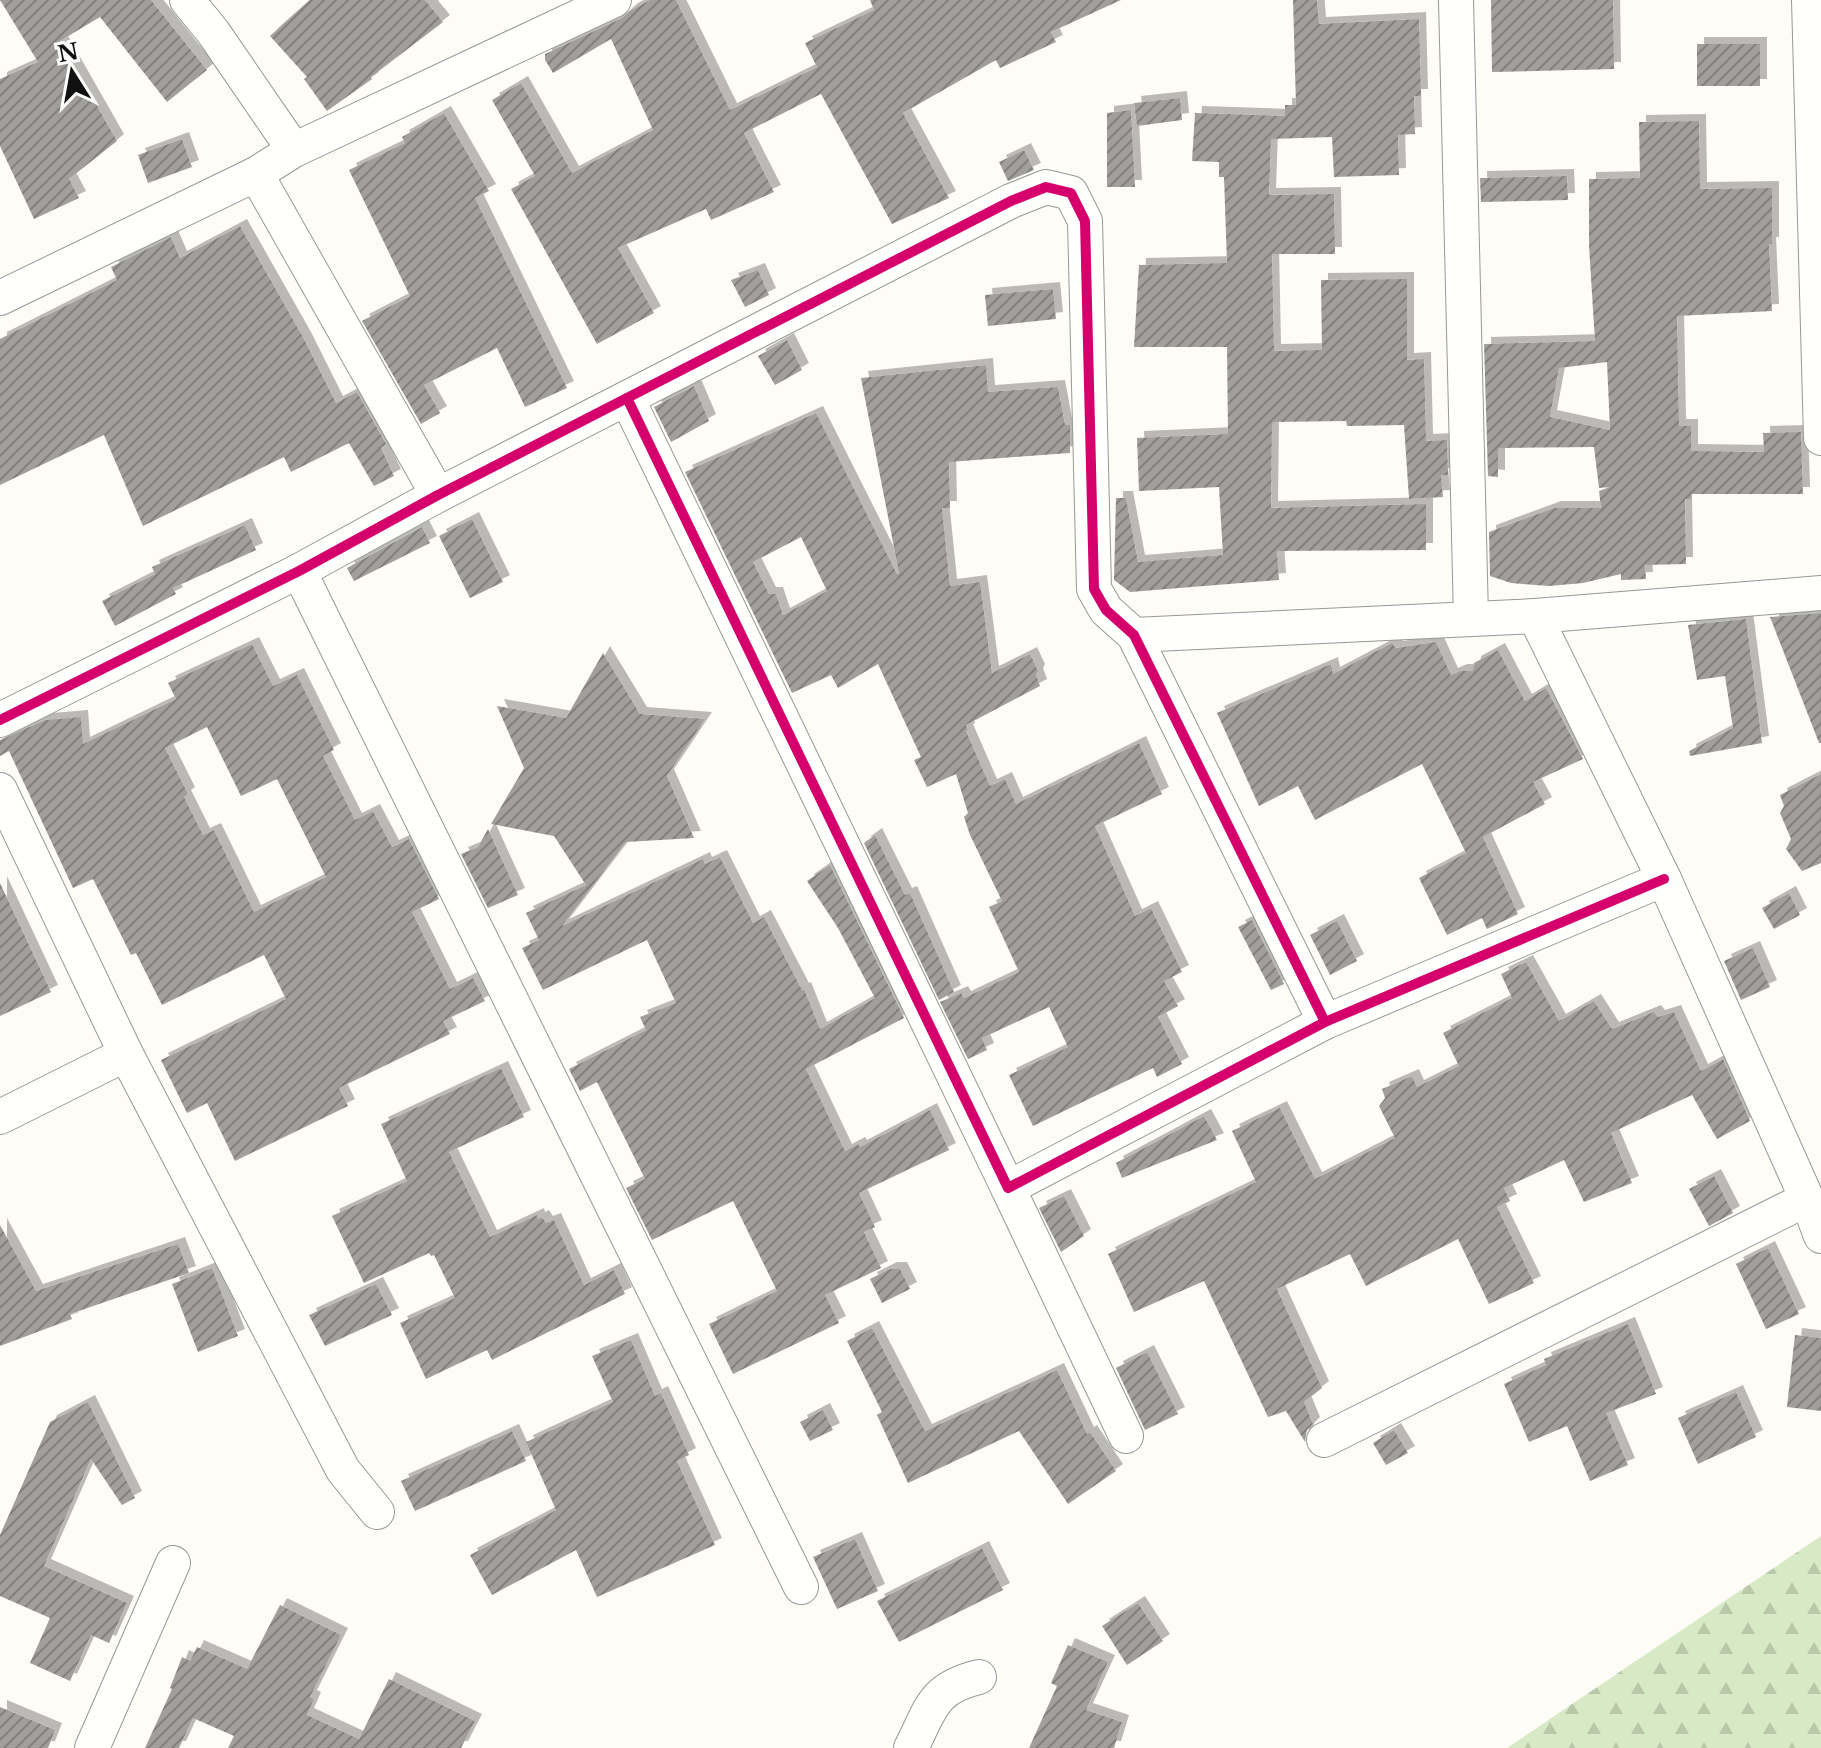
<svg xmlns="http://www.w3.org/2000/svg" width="1821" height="1748" font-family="'Libre Baskerville',serif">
	<defs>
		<pattern id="forest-firs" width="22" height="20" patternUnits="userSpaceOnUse" patternTransform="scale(2)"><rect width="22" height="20" fill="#d8eac5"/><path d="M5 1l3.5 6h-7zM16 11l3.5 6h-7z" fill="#b8c8a8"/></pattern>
		<pattern id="building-hatch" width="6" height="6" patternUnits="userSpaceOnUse" patternTransform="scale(2)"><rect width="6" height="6" fill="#a19f9c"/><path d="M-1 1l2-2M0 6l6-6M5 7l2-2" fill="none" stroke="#82807e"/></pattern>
		<filter id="shadow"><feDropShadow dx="7" dy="-7" stdDeviation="0" flood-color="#0004"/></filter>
	</defs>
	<rect width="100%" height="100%" fill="#fdfcf7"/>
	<path fill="url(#forest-firs)" d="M1821 1536V1748H1507Z"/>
	<g fill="url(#building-hatch)" fill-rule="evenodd" filter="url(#shadow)">
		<path d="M0 0H151L207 70 167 102 100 17 60 41 117 141 69 179 79 198 34 219 0 146V79L38 62Z"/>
		<path d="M310 0H425L443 22 371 77 372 79 327 111 304 79 307 77 270 36Z"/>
		<path d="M650 0H676L730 110 817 67 805 43 874 10 870 0H1121L1051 32 1056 42 1000 68 996 60 903 113 949 198 892 224 821 94 744 133 774 192 711 220 706 209 618 248 654 313 597 344 511 189 535 176 492 100 521 83 572 173 653 130 611 39 553 73 545 60V54L622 18 631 10Z"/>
		<path d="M1293 0H1317L1319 24 1419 19 1421 96H1414L1415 134 1398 135 1399 175 1334 177 1332 137 1271 139 1269 195 1334 194 1335 254H1272L1274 351 1322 350 1321 280 1407 279V360L1424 359 1426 441 1447 440 1448 475H1441L1443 497 1409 499 1404 425 1347 426 1346 421 1274 422 1272 424 1271 508 1426 504V550L1277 551 1279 580 1130 592 1114 580 1116 498H1126L1138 562 1223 555 1219 487 1139 491 1137 438 1228 434 1227 347H1134L1139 265 1227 263 1224 177H1219V162L1192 161 1195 113 1285 116V105H1296Z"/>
		<path d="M1491 0H1613L1614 69 1492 72Z"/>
		<rect x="1697" y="44" width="63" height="42"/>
		<path d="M1180 98 1182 120 1137 126 1134 103Z"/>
		<path d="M1131 110 1135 187H1107V113Z"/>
		<path d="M444 113 489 191 475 198 567 388 525 407 497 348 424 385 440 413 421 424 362 321 410 296 349 170 405 143 402 137Z"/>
		<path d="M1699 121 1700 189 1772 188V244H1769L1772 311 1677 316 1679 426H1691V451L1764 452 1763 433 1801 432 1803 494H1691V499H1685L1686 564 1645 565 1646 579 1621 580V574L1583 583 1549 586 1511 583 1490 576 1489 532 1554 508H1601L1599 491 1610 487 1599 488 1594 447 1498 448V477L1488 476 1484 344 1595 341 1589 246V179L1640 178 1639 122ZM1607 362 1610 430 1550 417 1559 368Z"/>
		<path d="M182 139 192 167 148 183 138 155Z"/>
		<path d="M1024 150 1034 170 1008 181 999 162Z"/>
		<path d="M1567 176 1568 200 1481 202 1480 178Z"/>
		<path d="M240 226 304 339 336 403 357 392 386 444 381 448 394 476 374 486 349 443 291 472 284 457 143 526 104 435 0 485V339L117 280 111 267 171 237 180 258Z"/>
		<path d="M758 270 769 295 745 307 731 280Z"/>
		<path d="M1053 289 1056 319 988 326 985 295Z"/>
		<path d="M787 340 802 370 775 385 758 356Z"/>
		<path d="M986 365 988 392 1058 387 1065 425H1070V453L949 462 950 508H942L950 586 980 582 992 673 1030 654 1038 671 1036 675 1040 686 966 725 968 730 966 731 990 786 1005 779 1016 804 1139 743 1162 794 1095 826 1135 916 1151 908 1182 972 1164 981 1178 1006 1158 1017 1182 1064 1157 1077 1153 1068 1033 1126 1009 1075 1068 1047 1049 1007 982 1038 987 1050 968 1059 940 1002 961 993 964 998 1019 972 989 907 1002 901 970 835 964 817 968 813 956 774 927 787 914 760 921 757 878 664 838 688 831 675 792 693 685 472 816 413 897 574 899 573 861 378ZM801 537 827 591 783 615 776 594H769L753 562Z"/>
		<path d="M694 386 709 421 671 442 654 407Z"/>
		<path d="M472 519 503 582 470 598 439 536Z"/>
		<path d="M245 525 256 550 173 588 176 594 115 626 102 601 155 574 152 567Z"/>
		<path d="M422 527 430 543 354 581 347 568Z"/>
		<path d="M1821 613V743H1819L1770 617Z"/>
		<path d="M1746 619 1762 743 1690 756 1689 751 1733 728 1725 676 1697 680 1688 625Z"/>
		<path d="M1436 642 1451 675 1460 671H1473L1474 663 1498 650 1525 701 1546 688 1583 759 1533 782 1545 804 1483 837 1518 914 1487 929 1482 918 1447 935 1419 878 1466 853 1422 764 1315 820 1298 786 1259 806 1217 713 1331 664 1333 674 1392 643 1396 648Z"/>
		<path d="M252 644 273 686 297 675 334 750 323 756 355 820 373 811 392 847 409 839 439 899 412 912 450 989 473 978 485 1001 443 1021 450 1034 339 1088 348 1106 235 1161 207 1103 187 1113 161 1060 286 999 264 955 162 1005 136 953 131 955 93 879 73 888 9 751 0 756V740L45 720 81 717 83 744 176 699 168 683ZM207 727 241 796 277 779 326 877 254 912 214 830 203 835 184 797 188 794 165 748Z"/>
		<path d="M603 653 640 714 705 719 667 776 694 838 626 842 562 926 703 859 705 864 720 857 753 923 764 917 802 990 804 989 820 1029 875 998 838 928 807 881 830 865 904 1018 806 1069 845 1151 858 1144 860 1147 930 1110 949 1150 859 1193 875 1227 864 1232 881 1268 825 1295 839 1323 733 1374 709 1324 777 1291 733 1201 652 1240 626 1188 645 1179 597 1082 580 1091 569 1069 646 1030 640 1017 676 1003 647 940 543 990 522 948 539 940 526 913 586 885 554 836 491 824 524 768 497 706 566 718Z"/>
		<path d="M1821 774V863L1802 871 1786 849 1791 839 1780 813 1784 806 1780 795Z"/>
		<path d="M488 829 518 895 488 908 461 854 478 847Z"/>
		<path d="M875 835 905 895 910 893 954 992 939 1000 864 843Z"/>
		<path d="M0 883 51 992 0 1016Z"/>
		<path d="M1789 893 1800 915 1774 929 1762 908Z"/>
		<path d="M1252 920 1284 984 1271 990 1238 927Z"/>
		<path d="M1337 921 1357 961 1330 975 1310 935Z"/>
		<path d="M1753 948 1770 987 1741 1000 1724 961Z"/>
		<path d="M1526 962 1559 1021 1594 1001 1612 1029 1654 1012 1658 1017 1674 1012 1701 1071 1723 1059 1750 1121 1717 1139 1692 1095 1611 1133 1632 1183 1584 1202 1564 1160 1504 1188 1510 1201 1497 1207 1534 1283 1489 1304 1458 1239 1366 1286 1350 1254 1277 1289 1322 1388 1304 1402 1313 1424 1307 1430 1305 1442 1286 1411 1268 1417 1204 1281 1134 1312 1108 1254 1256 1182 1232 1131 1280 1108 1315 1179 1395 1138 1379 1106 1385 1098 1382 1089 1412 1076 1417 1087 1459 1066 1443 1033 1512 998 1501 974Z"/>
		<path d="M501 1068 524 1117 449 1152 490 1237 537 1215 538 1219 542 1217 546 1223 554 1220 584 1285 614 1270 625 1294 492 1360 487 1350 426 1379 400 1323 455 1298 434 1255 431 1256 429 1253 364 1283 332 1216 407 1181 381 1124Z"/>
		<path d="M1204 1116 1217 1140 1122 1178 1116 1163Z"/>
		<path d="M1714 1176 1733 1213 1709 1226 1689 1189Z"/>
		<path d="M1064 1196 1084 1236 1061 1252 1039 1208Z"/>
		<path d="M0 1225 36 1291 178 1244 189 1273 70 1314 72 1319 0 1346Z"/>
		<path d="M1768 1248 1799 1314 1766 1329 1736 1264Z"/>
		<path d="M212 1268 238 1336 198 1352 172 1284Z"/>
		<path d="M890 1269H900L910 1289 882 1303 870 1279Z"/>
		<path d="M376 1284 392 1315 325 1346 309 1315Z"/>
		<path d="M1628 1324 1656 1394 1606 1413 1628 1465 1590 1481 1567 1426 1529 1442 1504 1384 1546 1365 1544 1359Z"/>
		<path d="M872 1328 925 1431 1057 1370 1087 1434 1090 1432 1116 1471 1068 1504 1019 1431 908 1483 877 1415 882 1412 847 1341Z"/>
		<path d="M1795 1335 1821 1338V1411L1787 1407Z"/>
		<path d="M631 1340 655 1396 661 1393 689 1455 677 1461 715 1545 597 1597 576 1550 492 1595 470 1555 556 1510 526 1442 613 1402 592 1356Z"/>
		<path d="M1147 1352 1178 1414 1145 1430 1116 1368Z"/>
		<path d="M1736 1392 1756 1437 1698 1464 1678 1418Z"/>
		<path d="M88 1402 135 1498 122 1505 91 1459 44 1566 127 1603 109 1643 91 1635 70 1681 30 1663 50 1618 0 1596V1535L50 1422Z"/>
		<path d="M823 1410 833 1430 810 1441 800 1422Z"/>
		<path d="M1394 1430 1408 1453 1386 1465 1373 1443Z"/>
		<path d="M512 1431 526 1461 415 1511 401 1481Z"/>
		<path d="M855 1539 878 1591 837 1609 813 1557Z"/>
		<path d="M982 1548 1003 1590 899 1642 877 1601Z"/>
		<path d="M1138 1603 1163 1641 1127 1665 1102 1626Z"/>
		<path d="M280 1605 341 1635 310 1697 314 1699 307 1715 359 1739 389 1679 475 1721 461 1748H228L234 1736 193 1718 179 1748H145L172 1689 170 1688 182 1657 190 1661 197 1647 247 1669Z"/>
		<path d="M1068 1645 1108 1662 1086 1710 1122 1722 1114 1748H1029L1057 1686 1051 1683Z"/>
		<path d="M0 1707 55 1730 48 1748H0Z"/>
	</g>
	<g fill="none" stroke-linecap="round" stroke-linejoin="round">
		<g stroke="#979795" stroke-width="36">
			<g id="minor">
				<path d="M187 0 213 32 294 150"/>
				<path d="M1456 0 1471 618"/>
				<path d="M1809 0 1821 438"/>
				<path d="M256 174 438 495"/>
				<path d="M0 298 256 174 294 150 614 0"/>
				<path d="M627 398 1008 1188 1325 1022 1664 879"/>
				<path d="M299 571 801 1587"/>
				<path d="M1535 616 1664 879 1807 1199 1821 1236"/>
				<path d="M1134 635 1535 616 1821 593"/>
				<path d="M0 720 299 571 438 495 1011 201 1046 187 1071 193 1085 221 1094 589 1106 610 1134 635 1325 1022"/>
				<path d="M0 790 126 1054 343 1470 377 1512"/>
				<path d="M0 1117 126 1054"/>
				<path d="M1008 1188 1126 1436"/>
				<path d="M1324 1440 1807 1199"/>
				<path d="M92 1748 173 1563"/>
				<path d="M911 1748C931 1709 932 1688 979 1677"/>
			</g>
		</g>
		<use href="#minor" stroke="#fffffe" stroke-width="34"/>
		<g stroke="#fff" stroke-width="15">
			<g id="cycleway">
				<path d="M627 398 1008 1188 1325 1022 1664 879"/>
				<path d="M0 720 299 571 438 495 1011 201 1046 187 1071 193 1085 221 1094 589 1106 610 1134 635 1325 1022"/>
			</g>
		</g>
		<use href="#cycleway" stroke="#d6006c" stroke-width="10"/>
	</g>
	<g transform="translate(72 72) rotate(349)" stroke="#ffffff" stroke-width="6" paint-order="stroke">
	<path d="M0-6L14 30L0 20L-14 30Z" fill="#111111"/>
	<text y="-12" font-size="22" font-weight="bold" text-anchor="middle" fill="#111111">N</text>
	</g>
</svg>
